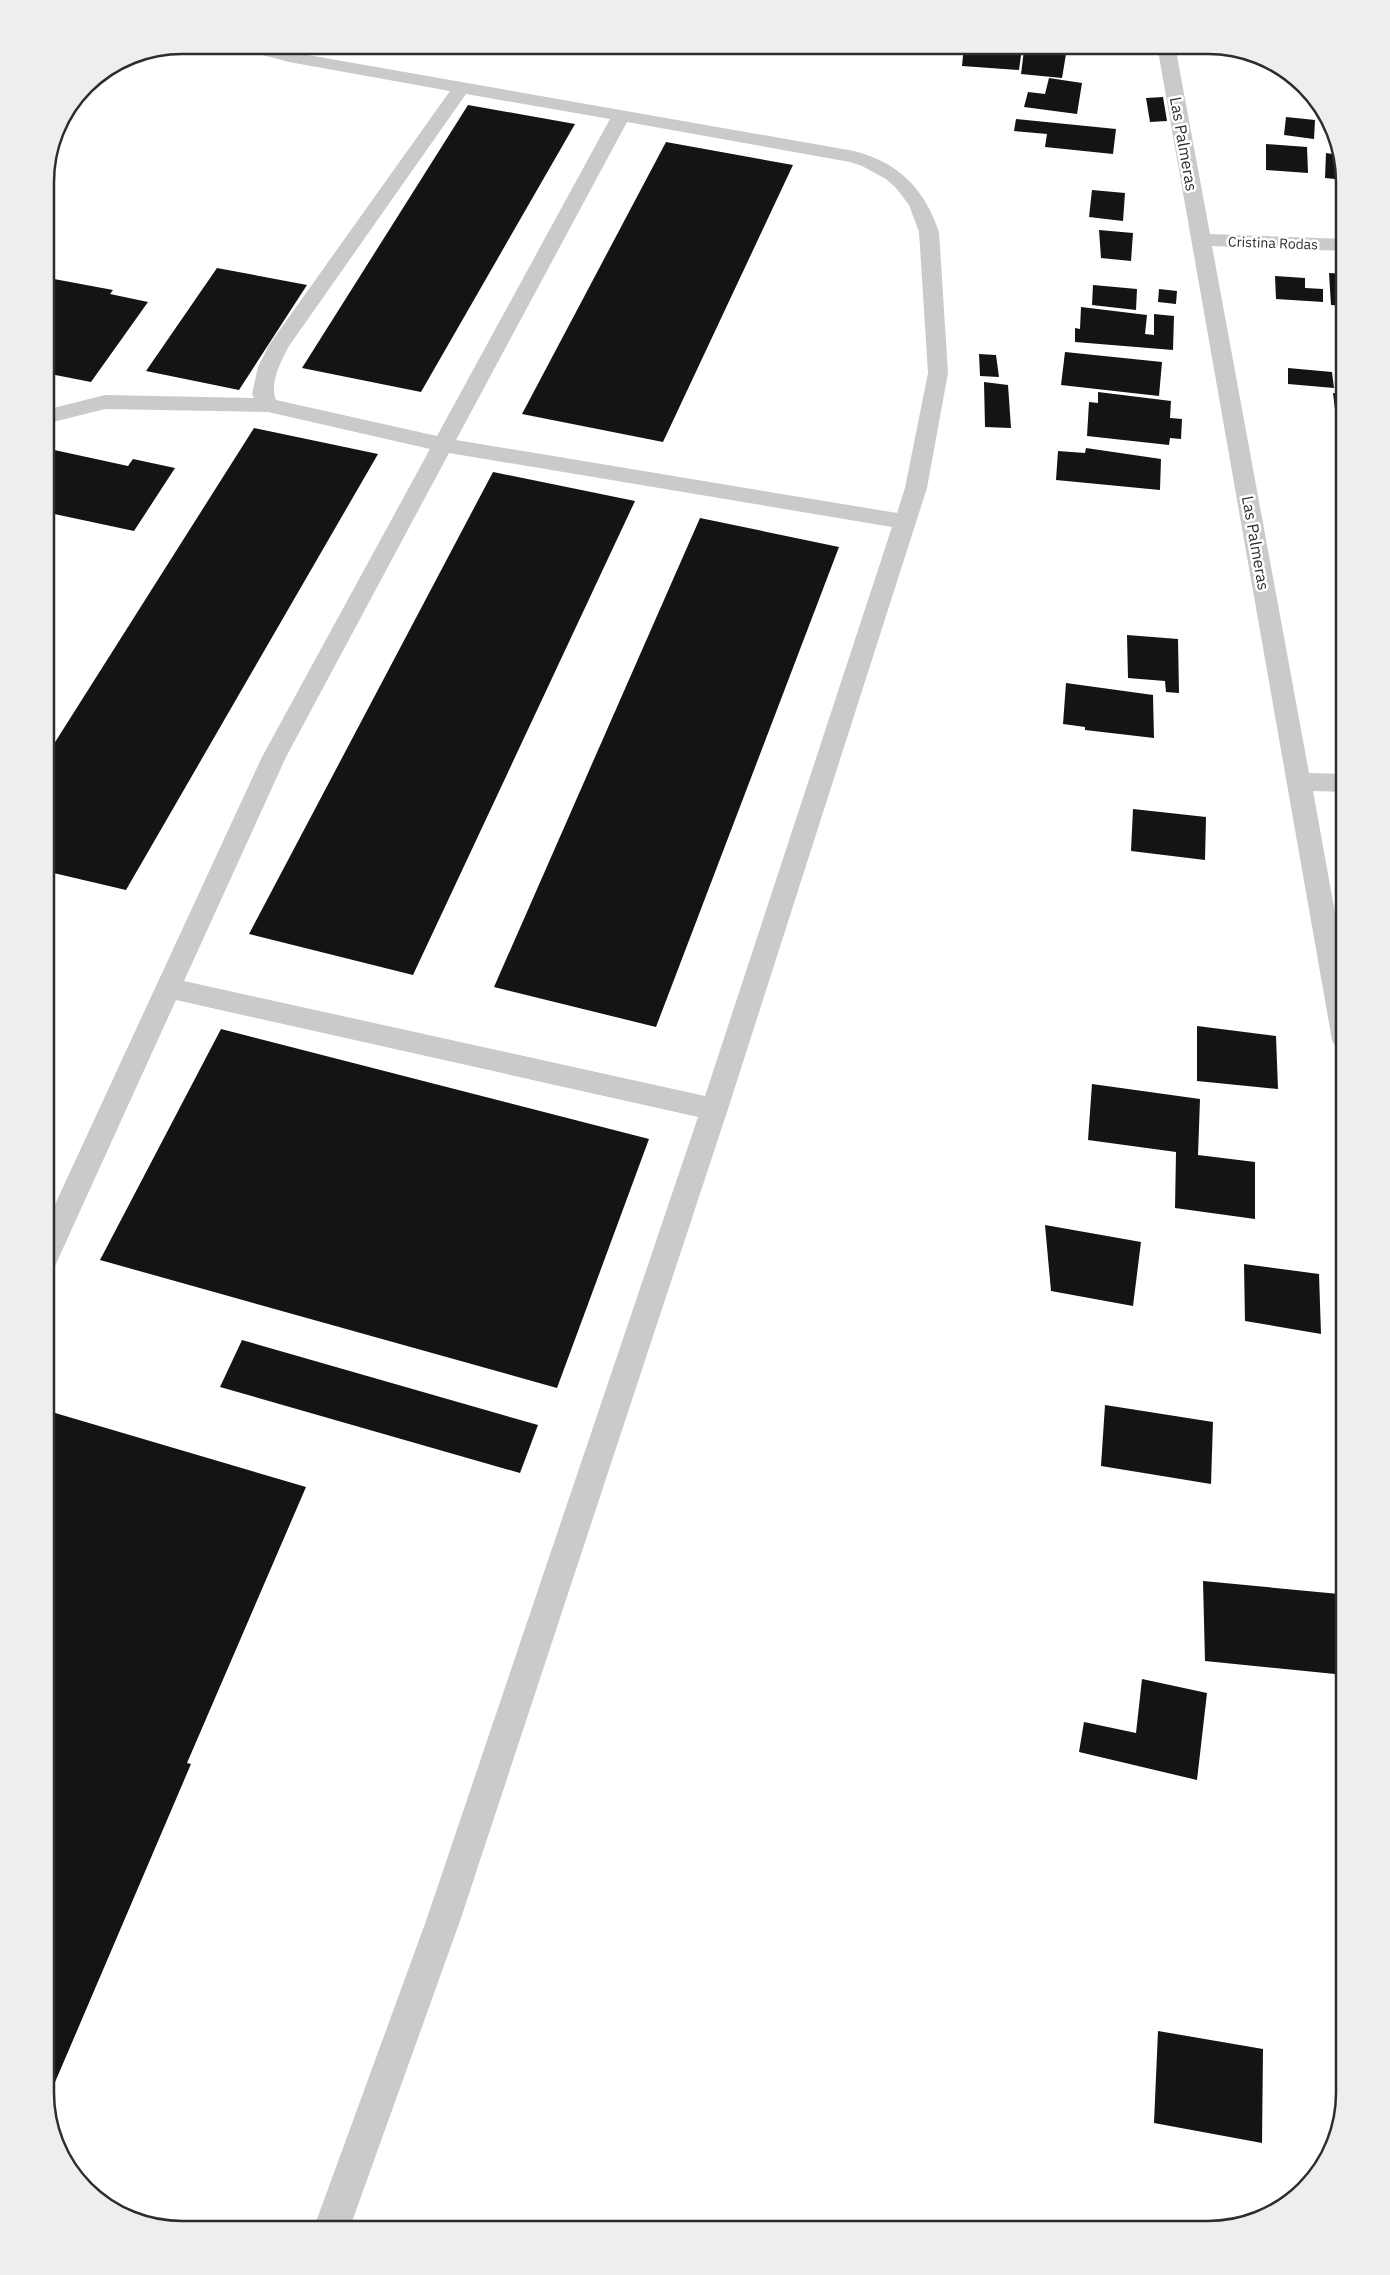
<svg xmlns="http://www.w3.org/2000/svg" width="1390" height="2275" font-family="'IBM Plex Sans',sans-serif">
	<rect width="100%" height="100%" fill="#fff"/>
	<g fill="#141414">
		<path d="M964 45 1022 48 1019 70 962 66Z"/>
		<path d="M1024 50 1066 54 1062 78 1021 74Z"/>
		<path d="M1049 78 1082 83 1077 114 1024 107 1028 92 1045 94Z"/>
		<path d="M1163 97 1167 121 1150 122 1146 98Z"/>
		<path d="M468 105 575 124 421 392 302 368Z"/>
		<path d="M1286 117 1315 120 1314 139 1284 135Z"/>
		<path d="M1016 119 1116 129 1113 154 1045 147 1047 134 1014 131Z"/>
		<path d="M666 142 793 165 663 442 522 414Z"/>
		<path d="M1266 144 1307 147 1308 173 1266 170Z"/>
		<path d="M1326 153 1339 155 1345 180 1325 178Z"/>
		<path d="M1092 190 1125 193 1123 221 1089 217Z"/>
		<path d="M1099 230 1133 233 1131 261 1101 258Z"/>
		<path d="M217 268 307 285 239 390 146 371Z"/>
		<path d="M1329 273 1345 274V306L1331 305Z"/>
		<path d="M1275 276 1305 278V288L1323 289V302L1276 299Z"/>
		<path d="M54 279 113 290 110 294 148 302 91 382 45 373V291Z"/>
		<path d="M1093 285 1137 289 1136 310 1092 305Z"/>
		<path d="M1159 289 1177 291 1176 304 1158 302Z"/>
		<path d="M1081 307 1147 315 1145 334 1154 335V314L1174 316 1173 350 1075 342V328L1080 329Z"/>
		<path d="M1065 352 1162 362 1159 396 1061 385Z"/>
		<path d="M979 354 996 355 999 377 980 376Z"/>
		<path d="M1288 368 1332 372 1334 388 1288 384Z"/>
		<path d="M984 382 1008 385 1011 428 985 427Z"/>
		<path d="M1098 392 1171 401 1170 418 1182 419 1181 439 1170 438 1169 445 1087 436 1089 402 1098 403Z"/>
		<path d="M1333 393 1345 394V427L1337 426Z"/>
		<path d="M254 428 378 454 126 890 45 871V758Z"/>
		<path d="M45 448 128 466 133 459 175 468 134 531 45 512Z"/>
		<path d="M1086 448 1161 459 1160 490 1056 480 1058 451 1085 453Z"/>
		<path d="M493 472 635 501 413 975 249 934Z"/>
		<path d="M700 518 839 547 656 1027 494 987Z"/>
		<path d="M1127 635 1178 639 1179 693 1166 692 1165 681 1128 678Z"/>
		<path d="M1066 683 1153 695 1154 738 1085 730V727L1063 724Z"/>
		<path d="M1133 809 1206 817 1205 860 1131 851Z"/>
		<path d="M1197 1026 1276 1036 1278 1089 1197 1081Z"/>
		<path d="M221 1029 649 1139 557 1388 100 1260Z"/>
		<path d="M1092 1084 1200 1099 1198 1155 1255 1162V1219L1175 1208 1176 1152 1088 1140Z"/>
		<path d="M1045 1225 1141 1242 1133 1306 1051 1291Z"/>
		<path d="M1244 1264 1319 1274 1321 1334 1245 1321Z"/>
		<path d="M242 1340 538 1425 520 1473 220 1387Z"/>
		<path d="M1105 1405 1213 1422 1211 1484 1101 1466Z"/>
		<path d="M45 1410 306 1487 187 1763 191 1764 47 2101 45 2093Z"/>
		<path d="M1203 1581 1339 1594 1345 1675 1205 1661Z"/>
		<path d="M1142 1679 1207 1693 1197 1780 1079 1752 1084 1722 1136 1733Z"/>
		<path d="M1158 2031 1263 2049 1262 2143 1154 2123Z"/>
	</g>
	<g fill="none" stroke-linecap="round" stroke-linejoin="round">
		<g fill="#cacaca" fill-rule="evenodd">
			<path d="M237 45H266L291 52 854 151C898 162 925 189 939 232L948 373 927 488 728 1109 460 1921 349 2230H313L426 1921 698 1117 176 1000 55 1266 45 1269V1226L262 757 430 449 268 412 105 409 45 424V410L105 395 254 398 252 394 258 367 269 345 450 91 289 62 240 49ZM466 94 610 119 437 436 276 400C269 384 281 361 289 346ZM627 122 850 162 862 166 886 179 896 188 909 205 919 232 928 373 905 488 897 513 456 440ZM449 453 892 527 705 1096 184 981 286 757Z"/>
			<path d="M1157 45H1175L1210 234 1345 239V251L1212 246 1309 773 1345 774V792L1313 791 1345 968V1051L1336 1048 1332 1040Z"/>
		</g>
	</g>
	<g text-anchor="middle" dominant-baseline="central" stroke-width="5" stroke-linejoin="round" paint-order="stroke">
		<g font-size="14" fill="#2d2d2d" stroke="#fff">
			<text transform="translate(1273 243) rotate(2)">Cristina Rodas</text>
		</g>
		<g font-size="16" fill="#2d2d2d" stroke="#fff">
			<text transform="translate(1184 144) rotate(80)">Las Palmeras</text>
			<text transform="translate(1256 543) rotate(80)">Las Palmeras</text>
		</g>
	</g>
	<path d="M0 0H1390V2275H0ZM182 54H1208A128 128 0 0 1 1336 182V2093A128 128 0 0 1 1208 2221H182A128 128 0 0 1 54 2093V182A128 128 0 0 1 182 54Z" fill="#eee" fill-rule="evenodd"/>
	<path fill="none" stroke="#2d2d2d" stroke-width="2.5" d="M182 54H1208A128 128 0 0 1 1336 182V2093A128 128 0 0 1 1208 2221H182A128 128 0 0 1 54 2093V182A128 128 0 0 1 182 54Z"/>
</svg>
